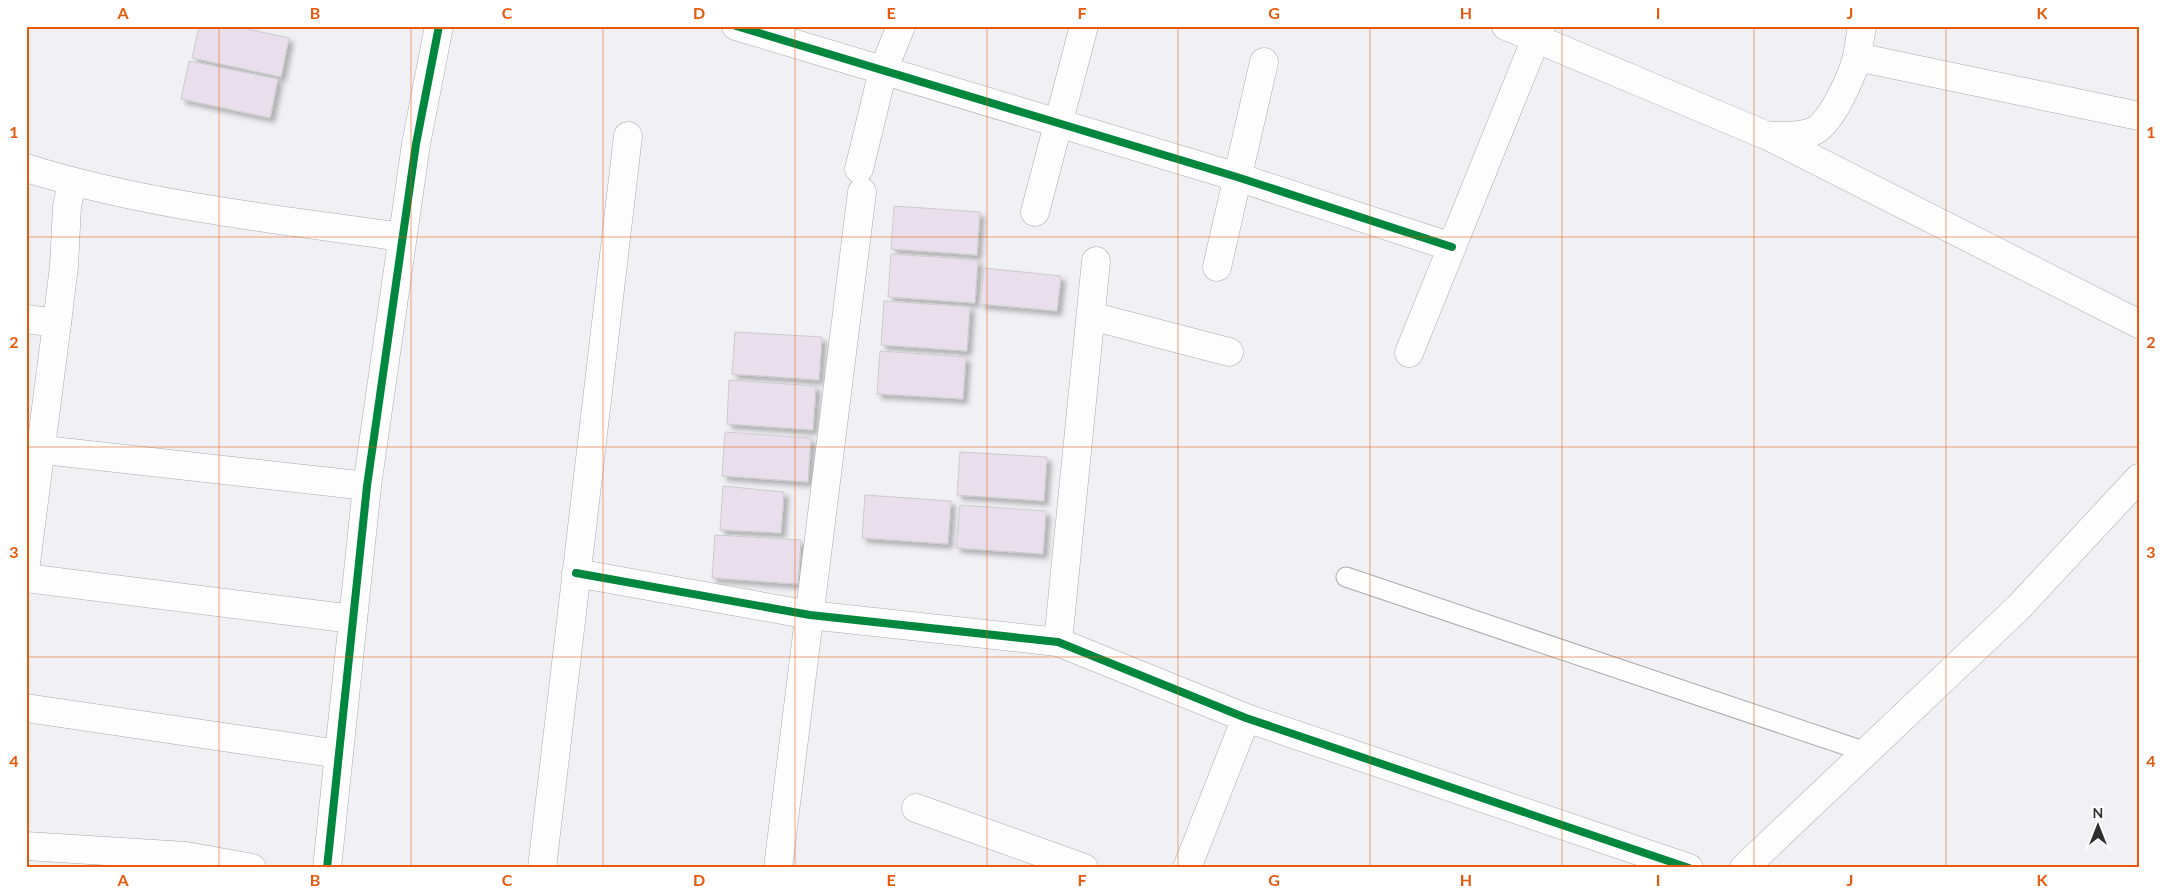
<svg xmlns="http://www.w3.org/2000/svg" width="2165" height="894" font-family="Lato,sans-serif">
	<defs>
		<filter id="shadow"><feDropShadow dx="4.5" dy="4.5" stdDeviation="2.5" flood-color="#0004"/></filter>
	</defs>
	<rect width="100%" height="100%" fill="#f1f1f5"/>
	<g fill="#e9deeb" stroke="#cccbce" filter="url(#shadow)">
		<path d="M199 26H234L289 38 281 77 192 58Z"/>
		<path d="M189 61 278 79 270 118 181 99Z"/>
		<path d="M894 206 980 212 977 255 891 249Z"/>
		<path d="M891 254 978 260 975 303 888 297Z"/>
		<path d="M984 268 1061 276 1057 311 980 304Z"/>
		<path d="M884 301 970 307 967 351 881 345Z"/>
		<path d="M735 332 822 337 819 380 732 374Z"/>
		<path d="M880 351 966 357 963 399 877 394Z"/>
		<path d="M729 380 816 386 813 430 727 424Z"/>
		<path d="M725 432 811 438 808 482 722 476Z"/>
		<path d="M960 452 1047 457 1044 501 957 495Z"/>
		<path d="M723 486 784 492 781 533 720 530Z"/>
		<path d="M865 495 951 501 948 544 862 538Z"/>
		<path d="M960 505 1046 511 1043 554 956 548Z"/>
		<path d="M715 535 801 540 798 584 712 578Z"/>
	</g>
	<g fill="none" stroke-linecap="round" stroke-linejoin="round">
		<g stroke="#ababad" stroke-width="21">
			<path id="service" d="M1346 577 1866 752"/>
		</g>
		<g stroke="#ababad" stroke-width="29">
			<g id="minor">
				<path d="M736 26 1237 177 1452 247"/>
				<path d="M1506 26 1768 136 2139 324"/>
				<path d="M1857 57 2139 116"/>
				<path d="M1769 136C1784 136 1798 137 1812 132 1831 125 1852 76 1857 57 1859 47 1860 36 1862 26"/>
				<path d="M26 168C148 206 276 219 402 237"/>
				<path d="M859 169 883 71 901 26"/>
				<path d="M1035 212 1084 26"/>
				<path d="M1217 267 1264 62"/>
				<path d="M1091 316 1229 352"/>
				<path d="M26 319 57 323 26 563"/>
				<path d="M57 323 64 266 67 207 72 182"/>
				<path d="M1409 353 1541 26"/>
				<path d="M26 448 367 486"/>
				<path d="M576 573 810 615 1058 642 1246 718 1689 868"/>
				<path d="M26 578 353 619"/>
				<path d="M1058 642 1096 261"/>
				<path d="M26 708 339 754"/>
				<path d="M916 808 1084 868"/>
				<path d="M26 846 186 856 252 868"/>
				<path d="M327 868 367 486 416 144 439 26"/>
				<path d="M542 868 628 136"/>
				<path d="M778 868 862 192"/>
				<path d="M1187 868 1246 718"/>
				<path d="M1744 868 2019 607 2139 478"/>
			</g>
		</g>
		<use href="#service" stroke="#fdfdfe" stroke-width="19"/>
		<use href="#minor" stroke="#fdfdfe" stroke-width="28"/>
		<g stroke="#fff" stroke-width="11">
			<g id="cycleway">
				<path d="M736 26 1237 177 1452 247"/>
				<path d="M576 573 810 615 1058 642 1246 718 1689 868"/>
				<path d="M327 868 367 486 416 144 439 26"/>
			</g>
		</g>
		<use href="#cycleway" stroke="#00873e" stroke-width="8"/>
	</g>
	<path fill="none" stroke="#e8590c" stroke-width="1" stroke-opacity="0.55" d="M219 26V868M411 26V868M603 26V868M795 26V868M987 26V868M1178 26V868M1370 26V868M1562 26V868M1754 26V868M1946 26V868M26 237H2139M26 447H2139M26 657H2139"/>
	<rect width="2165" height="894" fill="none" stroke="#ffffff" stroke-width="55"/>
	<g transform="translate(2098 826)" stroke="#ffffff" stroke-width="4" paint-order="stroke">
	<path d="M0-4L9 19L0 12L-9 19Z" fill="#2e2e31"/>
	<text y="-8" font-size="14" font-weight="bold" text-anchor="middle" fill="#2e2e31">N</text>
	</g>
	<rect x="28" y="28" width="2110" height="838" fill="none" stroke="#e8590c" stroke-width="2"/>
	<g font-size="16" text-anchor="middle" font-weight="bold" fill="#e8590c">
		<text x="123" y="19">A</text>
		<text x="315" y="19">B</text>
		<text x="507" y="19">C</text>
		<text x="699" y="19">D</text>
		<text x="891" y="19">E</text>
		<text x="1082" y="19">F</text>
		<text x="1274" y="19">G</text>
		<text x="1466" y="19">H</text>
		<text x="1658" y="19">I</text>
		<text x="1850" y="19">J</text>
		<text x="2042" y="19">K</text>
		<text x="14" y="138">1</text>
		<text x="2151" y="138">1</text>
		<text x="14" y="348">2</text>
		<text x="2151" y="348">2</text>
		<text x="14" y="558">3</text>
		<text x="2151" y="558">3</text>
		<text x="14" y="767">4</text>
		<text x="2151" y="767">4</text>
		<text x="123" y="886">A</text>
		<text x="315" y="886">B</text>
		<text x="507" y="886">C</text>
		<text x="699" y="886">D</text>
		<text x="891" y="886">E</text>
		<text x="1082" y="886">F</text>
		<text x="1274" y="886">G</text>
		<text x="1466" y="886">H</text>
		<text x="1658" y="886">I</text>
		<text x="1850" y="886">J</text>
		<text x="2042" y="886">K</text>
	</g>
</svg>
